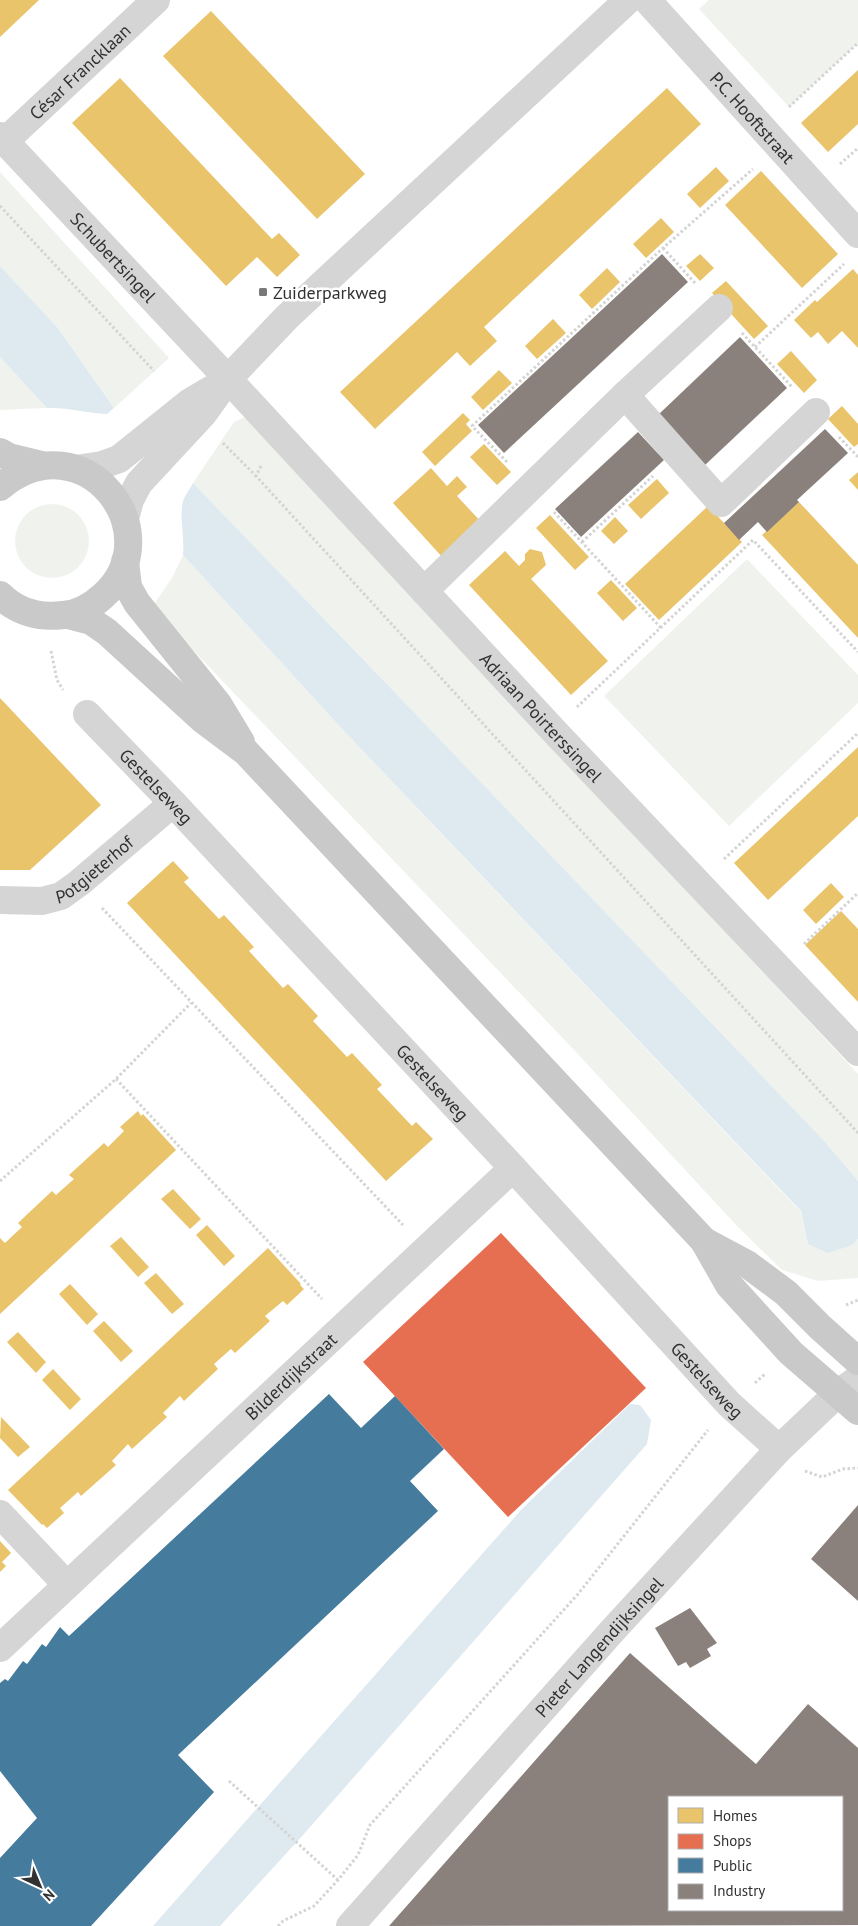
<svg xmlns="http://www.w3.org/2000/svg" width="858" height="1926" font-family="'PT Sans',sans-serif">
	<rect width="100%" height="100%" fill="#fff"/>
	<g fill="#f0f3ed">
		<path d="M709 0H858V43L789 107 699 9Z"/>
		<path d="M0 172 169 358 114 408 57 327 0 266Z"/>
		<path d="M0 357 47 408 0 410Z"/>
		<path d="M245 417 858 1074V1181L823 1141 381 678 193 483 234 422Z"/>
		<circle cx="52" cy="541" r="37"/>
		<path d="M183 555 344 731 801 1212 808 1244 852 1245 858 1239V1278L818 1281 782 1270 737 1226 575 1051 152 607 172 578Z"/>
		<path d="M747 559 858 675V703L729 826 604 696Z"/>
	</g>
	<g fill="#dee9f0">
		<path d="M0 266 57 327 114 408 107 414C86 413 67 407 47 408L0 357Z"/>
		<path d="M193 483 381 678 824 1141 858 1181V1239L852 1245 828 1253 808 1244 801 1211 344 731 183 555C185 537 179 519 183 501 185 495 190 489 193 483Z"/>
		<path d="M630 1404 640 1405 651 1420 647 1444 303 1835 220 1926H153L521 1510Z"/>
	</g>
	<g fill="#e9c46a">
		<path d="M0 0H39L0 37Z"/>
		<path d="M211 11 365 174 317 219 163 56Z"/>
		<path d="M858 70V124L828 152 801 123Z"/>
		<path d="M120 78 272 239 279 233 300 255 277 277 257 257 226 286 72 123Z"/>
		<path d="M667 88 701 124 484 327 497 341 470 366 457 352 375 429 340 392Z"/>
		<path d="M716 167 729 181 700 208 687 194Z"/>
		<path d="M761 171 838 254 802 288 725 205Z"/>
		<path d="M661 218 674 232 646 258 633 244Z"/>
		<path d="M700 254 714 268 700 281 686 266Z"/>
		<path d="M607 268 620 282 592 309 579 295Z"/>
		<path d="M853 269 858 275V348L842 331 828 344 818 332 811 338 794 320 815 300 817 302Z"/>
		<path d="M726 281 768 326 754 339 712 293Z"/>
		<path d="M553 319 566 333 537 359 525 346Z"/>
		<path d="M791 351 817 380 804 393 777 364Z"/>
		<path d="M499 370 512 383 483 410 471 397Z"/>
		<path d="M842 406 858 424V444L854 447 828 419Z"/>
		<path d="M463 413 470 420 466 424 472 431 435 466 422 452Z"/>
		<path d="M484 444 511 472 497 485 470 457Z"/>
		<path d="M431 468 447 486 457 476 467 487 457 496 483 524 444 559 393 503Z"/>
		<path d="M858 472V490L849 480Z"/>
		<path d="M657 479 669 493 641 519 628 505Z"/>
		<path d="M799 502 858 565V638L762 535Z"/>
		<path d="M708 506 742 542 659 620 625 584Z"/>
		<path d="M550 515 589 557 575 570 536 528Z"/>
		<path d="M615 517 628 531 614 544 601 531Z"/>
		<path d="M530 549 542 552 546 565 531 579 608 661 571 695 469 585 505 551 519 566 525 560V554Z"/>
		<path d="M611 580 637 608 623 621 597 593Z"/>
		<path d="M0 698 101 805 30 870H0Z"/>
		<path d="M858 747V816L768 900 734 863Z"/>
		<path d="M173 861 189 878 184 882 219 919 224 915 254 947 249 951 283 988 288 984 318 1016 313 1021 347 1057 352 1053 382 1085 377 1089 412 1126 416 1122 433 1139 386 1181 127 903Z"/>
		<path d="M831 883 844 897 816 924 803 910Z"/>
		<path d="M841 911 858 929V1002L805 945Z"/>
		<path d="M138 1111 141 1116 143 1114 176 1150 0 1314V1238L5 1243 22 1227 18 1223 52 1191 56 1195 74 1179 69 1175 104 1143 108 1147 124 1131 120 1127Z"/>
		<path d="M173 1189 201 1219 190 1229 161 1199Z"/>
		<path d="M207 1225 235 1256 224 1266 196 1235Z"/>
		<path d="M121 1237 149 1267 138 1277 110 1246Z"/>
		<path d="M268 1248 301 1284 300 1285 304 1289 287 1305 283 1301 265 1316 270 1321 235 1353 231 1349 214 1364 218 1369 184 1401 180 1396 163 1413 167 1417 132 1449 128 1444 112 1461 116 1465 81 1496 78 1492 60 1508 64 1513 47 1528 43 1524 42 1525 8 1490Z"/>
		<path d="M156 1273 184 1304 172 1314 144 1283Z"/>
		<path d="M70 1284 98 1314 87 1325 59 1294Z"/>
		<path d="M104 1321 133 1351 121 1362 93 1331Z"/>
		<path d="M18 1332 46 1362 36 1373 7 1342Z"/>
		<path d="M53 1369 81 1399 70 1410 42 1380Z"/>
		<path d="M1 1417 30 1447 18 1457 0 1438Z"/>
		<path d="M0 1541 11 1553 2 1562 6 1566 0 1572Z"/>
	</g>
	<path fill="#e76f51" d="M501 1233 646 1388 508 1517 363 1362Z"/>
	<path fill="#457b9d" d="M329 1394 361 1428 395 1396 444 1449 410 1481 438 1511 178 1755 214 1792 91 1926H0V1858L37 1818 0 1771V1683L5 1679 8 1681 23 1661 27 1664 42 1644 46 1647 60 1627 69 1636Z"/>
	<g fill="#8a817c" fill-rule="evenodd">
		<path d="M662 254 688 282 504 453 478 425Z"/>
		<path d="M740 337 787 388 705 465 658 415Z"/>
		<path d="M825 429 848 453 797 500 799 502 767 532 758 522 739 540 724 523Z"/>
		<path d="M638 432 664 460 581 537 555 509Z"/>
		<path d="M858 1505V1601L811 1559Z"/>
		<path d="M690 1608 717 1643 707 1649 711 1656 690 1668 686 1662 678 1666 655 1628Z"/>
		<path d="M630 1653 756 1764 808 1704 858 1748V1925L389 1926ZM669 1797H842V1910H669Z"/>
	</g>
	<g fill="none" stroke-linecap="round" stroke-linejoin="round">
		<g stroke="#d4d4d4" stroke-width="3" stroke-dasharray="2.5 2.5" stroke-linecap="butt">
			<path d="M789 107 858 43"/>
			<path d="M840 164 858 148"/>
			<path d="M0 206 154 371"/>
			<path d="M663 248 695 283"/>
			<path d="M742 333 792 387"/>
			<path d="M755 347 844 264"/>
			<path d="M839 437 858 457"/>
			<path d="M223 443 256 476"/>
			<path d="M507 462 472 426 663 248 753 169"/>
			<path d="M261 466 256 476 858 1133"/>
			<path d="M554 512 661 628"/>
			<path d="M582 542 653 476"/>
			<path d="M51 651 57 680 63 690"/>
			<path d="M577 707 753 540 858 652"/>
			<path d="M724 859 858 733"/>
			<path d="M102 908 403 1225"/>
			<path d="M804 944 858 893"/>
			<path d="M116 1079 322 1299"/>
			<path d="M0 1181 116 1079 191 1003"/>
			<path d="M846 1305 858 1300"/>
			<path d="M755 1383 765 1374"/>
			<path d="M805 1471 822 1477 843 1469 858 1468"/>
			<path d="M229 1781 338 1880"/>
			<path d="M278 1926 283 1921 314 1906 338 1880 358 1855 370 1825 578 1594 708 1430"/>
		</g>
		<g stroke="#d5d5d5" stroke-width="28">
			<path id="s1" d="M647 0 858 234"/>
			<path id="s2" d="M0 136 228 379 553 730 858 1052"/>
			<path id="s3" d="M5 141 156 0"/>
			<path d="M625 395 721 503 816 412"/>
			<path d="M76 469 102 465 119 459 190 402 212 389"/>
			<path d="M125 519 130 500 139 483 203 414 228 379 287 317 628 0"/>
			<path d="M424 591 625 395 719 308"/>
			<path id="s4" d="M87 714 173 803 513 1168 729 1404 779 1449"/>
			<path id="s5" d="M0 900 42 901 61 896 79 883 173 803"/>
			<path d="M0 1514 67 1585"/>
			<path id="s6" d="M0 1648 513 1168"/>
			<path id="s7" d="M350 1926 613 1630 779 1449 837 1394 858 1379"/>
		</g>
		<g stroke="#c9c9c9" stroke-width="28">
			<path d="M0 452 9 457 42 465"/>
			<path d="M0 487C84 417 173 534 103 596 92 606 78 614 63 615 40 618 17 612 0 595"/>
			<path d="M125 561 128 587 137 603 218 704 241 742"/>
			<path d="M68 615 91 621 107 632 202 719 246 752 704 1241 729 1285 791 1353 858 1411"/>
			<path d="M704 1241 747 1264 786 1293 820 1327 858 1361"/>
		</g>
	</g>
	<rect fill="#797979" stroke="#fff" stroke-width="2" x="258" y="287" width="10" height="10" rx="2.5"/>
	<g text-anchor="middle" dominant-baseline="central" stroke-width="5" stroke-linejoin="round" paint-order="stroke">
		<g font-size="18" fill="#313131" stroke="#fff">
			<text stroke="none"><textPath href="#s3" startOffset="102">César Francklaan</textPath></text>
			<text stroke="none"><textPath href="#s1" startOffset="158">P.C. Hooftstraat</textPath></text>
			<text stroke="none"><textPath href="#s2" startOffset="166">Schubertsingel</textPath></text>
			<text stroke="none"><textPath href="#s2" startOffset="794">Adriaan Poirterssingel</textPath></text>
			<text stroke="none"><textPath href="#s4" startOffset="100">Gestelseweg</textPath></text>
			<text stroke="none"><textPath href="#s5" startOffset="104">Potgieterhof</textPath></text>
			<text stroke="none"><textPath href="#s4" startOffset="505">Gestelseweg</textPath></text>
			<text stroke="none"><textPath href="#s6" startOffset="398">Bilderdijkstraat</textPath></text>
			<text stroke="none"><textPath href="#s4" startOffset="910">Gestelseweg</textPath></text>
			<text stroke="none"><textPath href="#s7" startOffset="374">Pieter Langendijksingel</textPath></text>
		</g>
		<g font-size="18" fill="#313131" stroke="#fff" text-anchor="start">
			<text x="273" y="292">Zuiderparkweg</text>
		</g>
	</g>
	<rect x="668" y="1796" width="175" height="115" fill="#ffffff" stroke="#adadad"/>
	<rect x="678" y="1808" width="25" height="15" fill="#e9c46a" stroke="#adadad"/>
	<text x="713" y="1821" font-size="15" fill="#313131">Homes</text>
	<rect x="678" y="1834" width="25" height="15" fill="#e76f51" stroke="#adadad"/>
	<text x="713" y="1846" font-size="15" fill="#313131">Shops</text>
	<rect x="678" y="1858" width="25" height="15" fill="#457b9d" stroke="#adadad"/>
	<text x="713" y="1871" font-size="15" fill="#313131">Public</text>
	<rect x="678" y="1884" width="25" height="15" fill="#8a817c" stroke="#adadad"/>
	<text x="713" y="1896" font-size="15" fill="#313131">Industry</text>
	<g transform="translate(40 1886) rotate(136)" stroke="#ffffff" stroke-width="4" paint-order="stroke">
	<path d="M0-4L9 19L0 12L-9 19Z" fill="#313131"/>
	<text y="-8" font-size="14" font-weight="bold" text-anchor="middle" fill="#313131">N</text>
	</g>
</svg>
